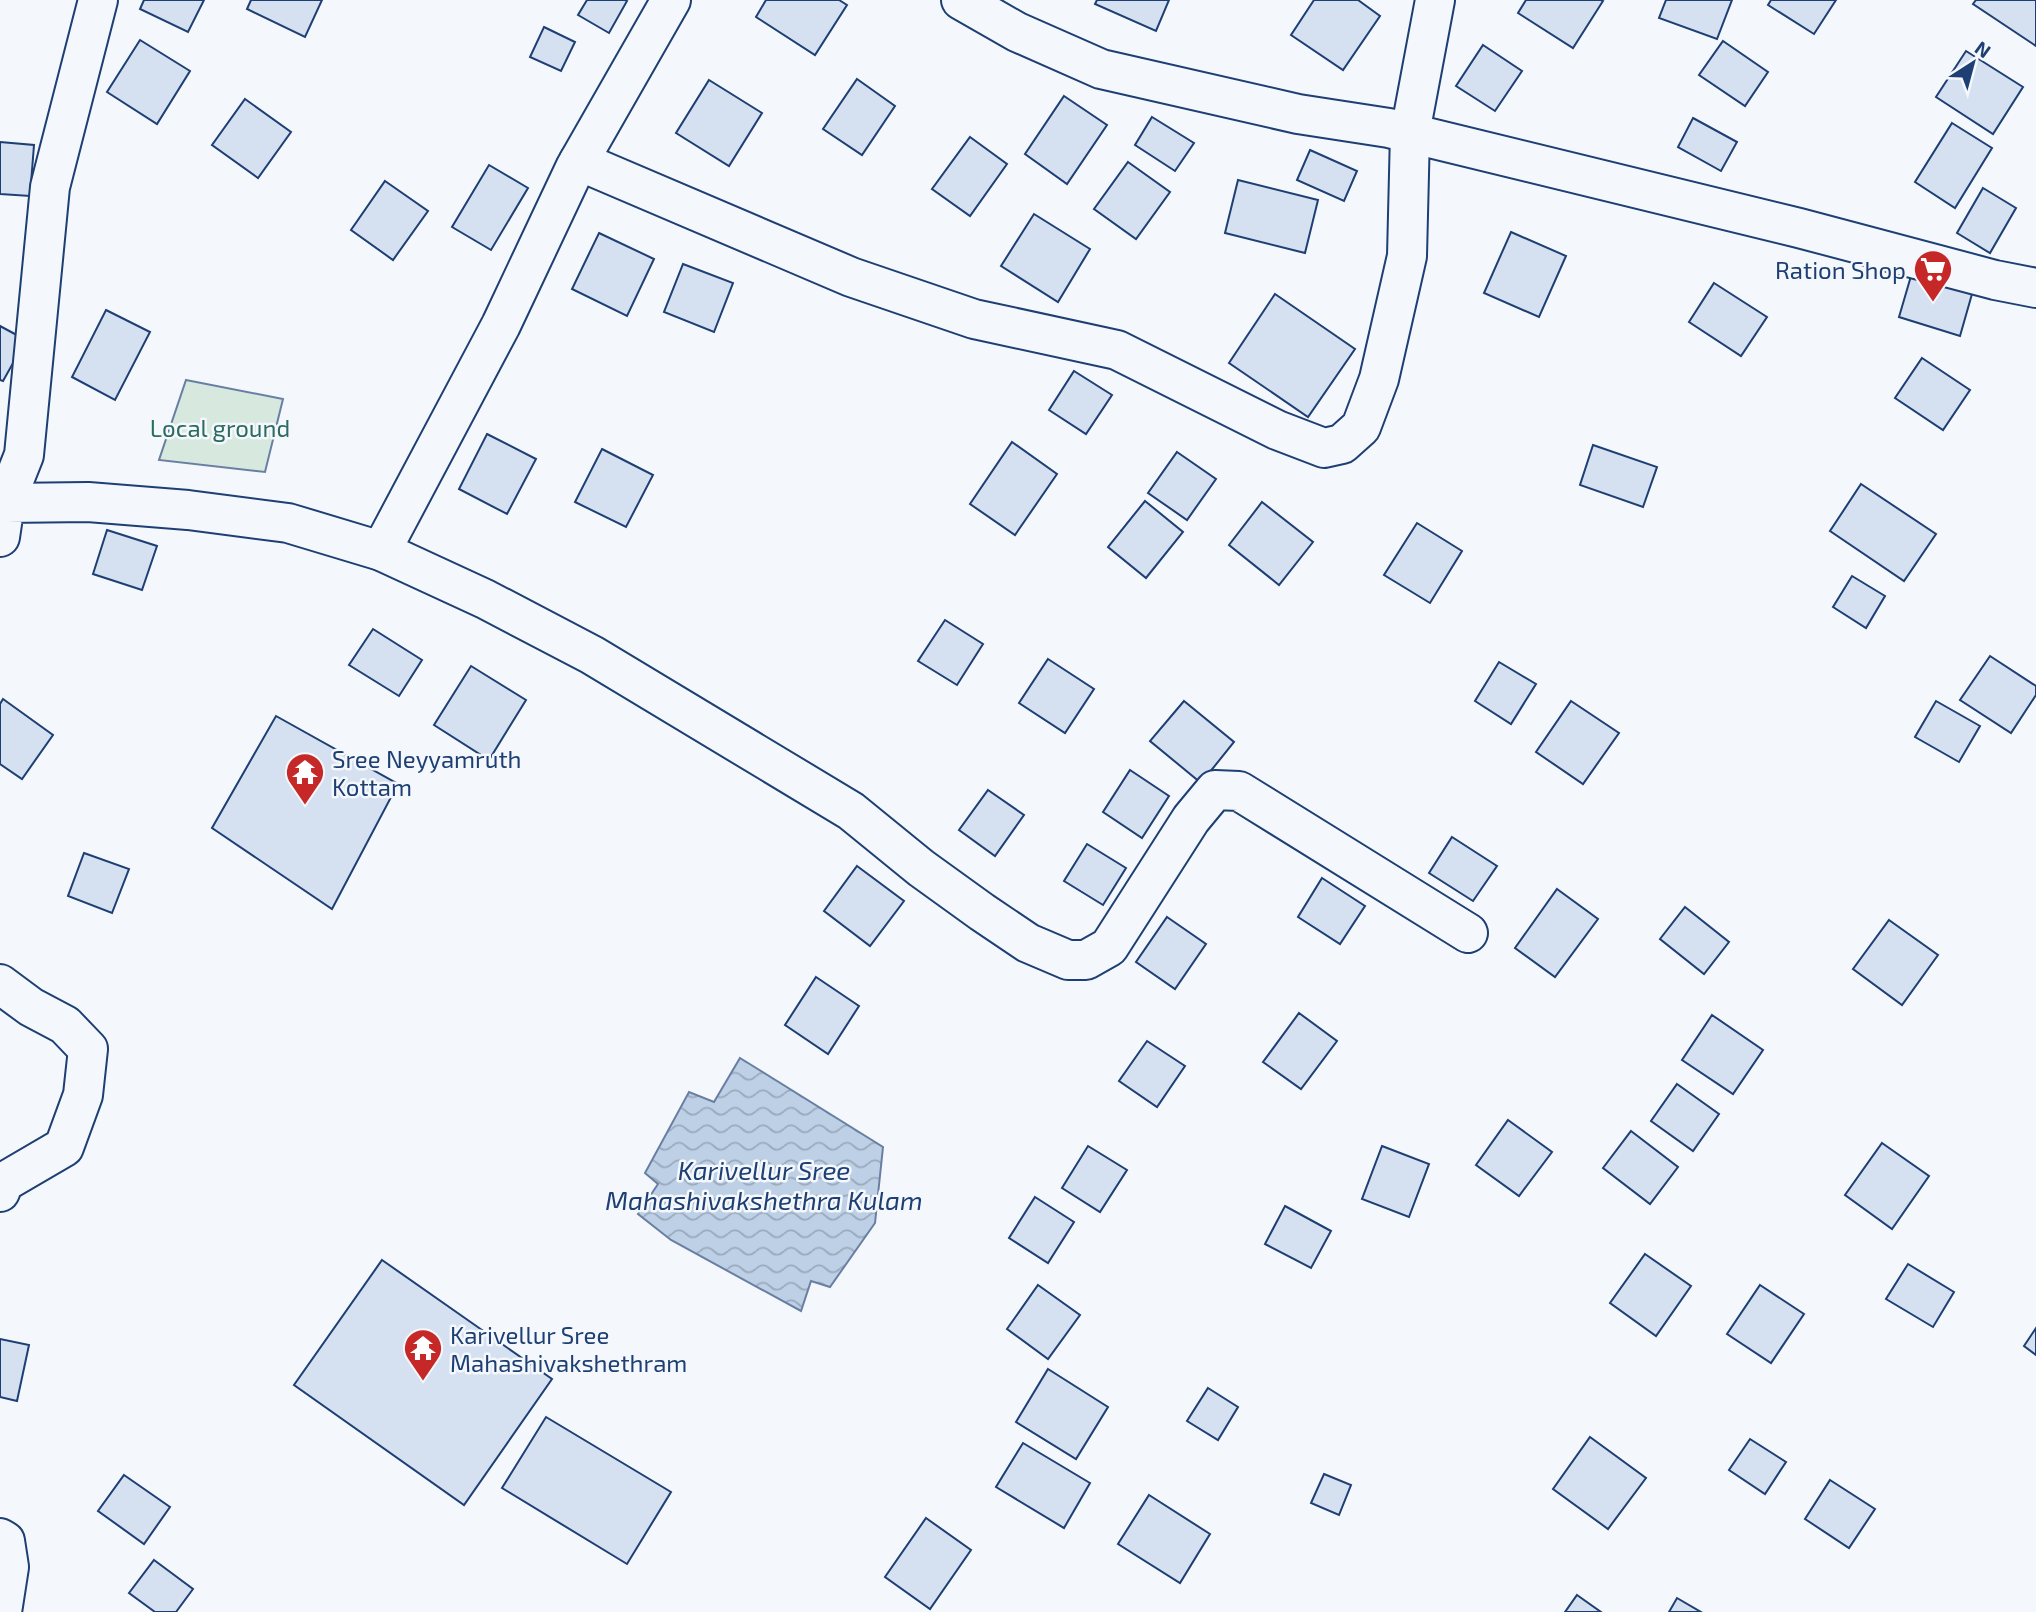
<svg xmlns="http://www.w3.org/2000/svg" width="2036" height="1612" font-family="'Exo 2',sans-serif">
	<defs>
		<pattern id="water-waves" width="16" height="10" patternUnits="userSpaceOnUse" patternTransform="scale(1.75)"><rect width="16" height="10" fill="#bed0e5"/><path d="M0 5q4-4 8 0t8 0" fill="none" stroke="#9aaabe"/></pattern>
	</defs>
	<rect width="100%" height="100%" fill="#f4f7fb"/>
	<path fill="#d7e8df" stroke="#687fa3" stroke-width="2" d="M186 380 283 399 265 472 159 460Z"/>
	<path fill="url(#water-waves)" stroke="#687fa3" stroke-width="2" d="M740 1058 883 1147 875 1223 830 1287 811 1281 801 1311 671 1240 638 1214 658 1184 645 1173 689 1092 714 1102Z"/>
	<g fill="#d5e0f0" stroke="#1d3f73" stroke-width="2">
		<path d="M144 0H204L188 32 140 9Z"/>
		<path d="M251 0H322L305 37 247 9Z"/>
		<path d="M587 0H625L627 1 609 33 578 15Z"/>
		<path d="M766 0H839L847 5 815 55 756 17Z"/>
		<path d="M1097 0H1169L1156 31 1095 4Z"/>
		<path d="M1314 0H1358L1380 16 1343 70 1291 35Z"/>
		<path d="M1526 0H1601L1603 1 1573 48 1518 13Z"/>
		<path d="M1666 0H1732L1717 39 1659 18Z"/>
		<path d="M1771 0H1836L1814 34 1768 5Z"/>
		<path d="M1976 0H2036V46L1973 4Z"/>
		<path d="M544 27 575 42 561 71 530 57Z"/>
		<path d="M140 40 190 71 157 124 107 92Z"/>
		<path d="M1723 41 1768 72 1745 106 1699 75Z"/>
		<path d="M1483 45 1522 71 1495 111 1456 86Z"/>
		<path d="M1966 51 2023 87 1993 134 1936 97Z"/>
		<path d="M857 79 895 106 862 155 823 129Z"/>
		<path d="M709 80 762 113 729 166 676 133Z"/>
		<path d="M1064 96 1107 125 1067 184 1025 154Z"/>
		<path d="M245 99 291 132 258 178 212 145Z"/>
		<path d="M1152 117 1194 143 1175 171 1135 145Z"/>
		<path d="M1693 118 1737 142 1721 171 1678 147Z"/>
		<path d="M1952 123 1992 148 1955 208 1915 182Z"/>
		<path d="M970 137 1007 164 970 216 932 189Z"/>
		<path d="M0 142 34 145 30 196 0 194Z"/>
		<path d="M1310 150 1357 171 1344 201 1297 180Z"/>
		<path d="M1128 162 1170 192 1136 239 1094 209Z"/>
		<path d="M489 165 528 188 491 250 452 227Z"/>
		<path d="M1238 180 1318 200 1305 253 1225 233Z"/>
		<path d="M385 181 428 211 393 260 351 230Z"/>
		<path d="M1983 188 2016 208 1990 253 1957 233Z"/>
		<path d="M1034 214 1090 249 1058 302 1001 266Z"/>
		<path d="M1511 232 1566 256 1539 317 1484 293Z"/>
		<path d="M599 233 654 259 627 316 572 289Z"/>
		<path d="M683 264 733 283 714 332 664 312Z"/>
		<path d="M1911 276 1972 294 1960 336 1899 317Z"/>
		<path d="M1714 283 1767 317 1741 356 1689 322Z"/>
		<path d="M1275 294 1355 349 1308 417 1229 363Z"/>
		<path d="M106 310 150 332 115 400 72 377Z"/>
		<path d="M0 326 26 340 3 381 0 380Z"/>
		<path d="M1922 358 1970 390 1943 430 1895 398Z"/>
		<path d="M1074 371 1112 395 1086 434 1049 410Z"/>
		<path d="M487 434 536 459 507 514 459 489Z"/>
		<path d="M1012 442 1057 474 1015 535 970 504Z"/>
		<path d="M1593 445 1657 467 1643 507 1580 485Z"/>
		<path d="M602 449 653 475 626 527 575 502Z"/>
		<path d="M1177 452 1216 479 1187 520 1148 493Z"/>
		<path d="M1861 484 1936 534 1904 581 1830 531Z"/>
		<path d="M1145 501 1183 532 1146 578 1108 547Z"/>
		<path d="M1262 502 1313 542 1279 585 1229 545Z"/>
		<path d="M1417 523 1462 551 1430 603 1384 575Z"/>
		<path d="M107 530 157 546 142 590 93 574Z"/>
		<path d="M1852 576 1885 596 1866 628 1833 607Z"/>
		<path d="M945 620 983 644 957 685 918 661Z"/>
		<path d="M373 629 422 660 399 696 349 665Z"/>
		<path d="M1990 656 2036 686V695L2011 733 1960 700Z"/>
		<path d="M1048 659 1094 689 1065 733 1019 703Z"/>
		<path d="M1499 662 1536 684 1511 724 1475 701Z"/>
		<path d="M471 666 526 700 489 760 434 725Z"/>
		<path d="M3 699 53 735 22 779 0 764V704Z"/>
		<path d="M1184 701 1234 742 1201 783 1150 741Z"/>
		<path d="M1571 701 1619 733 1583 784 1536 752Z"/>
		<path d="M1936 701 1980 726 1959 762 1915 737Z"/>
		<path d="M276 716 398 784 332 909 212 828Z"/>
		<path d="M1130 770 1169 796 1142 838 1103 812Z"/>
		<path d="M988 790 1024 815 995 856 959 830Z"/>
		<path d="M1452 837 1497 866 1473 901 1429 873Z"/>
		<path d="M1087 844 1126 868 1103 905 1064 881Z"/>
		<path d="M84 853 129 869 112 913 68 896Z"/>
		<path d="M857 866 904 901 870 946 824 911Z"/>
		<path d="M1322 878 1365 906 1340 944 1298 917Z"/>
		<path d="M1557 889 1598 919 1555 977 1515 948Z"/>
		<path d="M1685 907 1729 942 1704 974 1660 939Z"/>
		<path d="M1167 917 1206 944 1175 989 1136 962Z"/>
		<path d="M1889 920 1938 955 1902 1005 1853 969Z"/>
		<path d="M816 977 859 1006 828 1054 785 1025Z"/>
		<path d="M1299 1013 1337 1041 1301 1089 1263 1062Z"/>
		<path d="M1712 1015 1763 1050 1733 1094 1682 1060Z"/>
		<path d="M1147 1041 1185 1066 1157 1107 1119 1081Z"/>
		<path d="M1677 1084 1719 1114 1693 1151 1651 1121Z"/>
		<path d="M1508 1120 1552 1152 1519 1196 1476 1165Z"/>
		<path d="M1631 1131 1678 1167 1650 1204 1603 1168Z"/>
		<path d="M1882 1143 1929 1176 1892 1229 1845 1195Z"/>
		<path d="M1088 1146 1127 1170 1100 1212 1062 1188Z"/>
		<path d="M1382 1146 1429 1164 1409 1217 1362 1199Z"/>
		<path d="M1035 1197 1074 1222 1048 1263 1009 1238Z"/>
		<path d="M1285 1206 1331 1231 1311 1268 1265 1244Z"/>
		<path d="M1645 1254 1691 1286 1656 1336 1610 1303Z"/>
		<path d="M382 1260 552 1379 464 1505 294 1385Z"/>
		<path d="M1908 1264 1954 1292 1933 1327 1886 1299Z"/>
		<path d="M1038 1285 1080 1315 1048 1359 1007 1329Z"/>
		<path d="M1760 1285 1804 1314 1771 1363 1727 1334Z"/>
		<path d="M2036 1328V1355L2024 1346Z"/>
		<path d="M0 1339 29 1345 17 1401 0 1397Z"/>
		<path d="M1048 1369 1108 1407 1076 1459 1016 1422Z"/>
		<path d="M1208 1388 1238 1407 1218 1440 1187 1421Z"/>
		<path d="M546 1417 671 1492 627 1564 502 1488Z"/>
		<path d="M1590 1437 1646 1478 1608 1529 1553 1489Z"/>
		<path d="M1750 1439 1786 1462 1765 1494 1729 1470Z"/>
		<path d="M1023 1443 1090 1483 1064 1528 996 1487Z"/>
		<path d="M1324 1474 1351 1485 1339 1515 1311 1503Z"/>
		<path d="M124 1475 170 1507 144 1544 98 1511Z"/>
		<path d="M1830 1480 1875 1509 1849 1548 1805 1519Z"/>
		<path d="M1149 1495 1210 1534 1180 1583 1118 1544Z"/>
		<path d="M926 1518 971 1550 930 1609 885 1577Z"/>
		<path d="M154 1560 193 1589 176 1612H155L129 1593Z"/>
		<path d="M1577 1595 1601 1612H1565Z"/>
		<path d="M1677 1598 1701 1612H1669Z"/>
	</g>
	<g fill="none" stroke-linecap="round" stroke-linejoin="round">
		<g stroke="#1d3f73" stroke-width="42">
			<g id="minor">
				<path d="M961 0 1017 32 1101 69 1298 114 1389 128 1799 228 1995 280 2036 288"/>
				<path d="M579 161 851 277 974 319 1117 350 1277 430 1324 448 1342 444 1361 427 1379 379 1407 256 1410 133 1435 0"/>
				<path d="M0 502 5 503 24 455 50 187 98 0"/>
				<path d="M0 537 5 503 88 502 188 510 288 523 381 551 485 599 592 655 851 811 921 868 982 912 1028 943 1068 960H1086L1109 947 1191 819 1215 790 1239 791 1468 933"/>
				<path d="M381 551 501 325 575 168 671 0"/>
				<path d="M0 984 31 1007 65 1025 88 1049 83 1095 64 1147 4 1182 0 1192"/>
				<path d="M0 1538 5 1541 9 1567 2 1612"/>
			</g>
		</g>
		<use href="#minor" stroke="#f4f7fb" stroke-width="38"/>
	</g>
	<defs>
		<g id="supermarket-pin" transform="scale(2.0125)"><path d="M0 17L-7.5 6A9.5 9.5 0 1 1 7.5 6Z" fill="#c62828" stroke="#f4f7fb"/><path d="M-6-5.5h2.5l.6 2H6L4.5 2H-2.5L-4.4-4H-6ZM-1.5 3.2a1.3 1.3 0 1 0 .1 0ZM3 3.2a1.3 1.3 0 1 0 .1 0Z" fill="#fff"/></g>
		<g id="temple-pin" transform="scale(2.0125)"><path d="M0 17L-7.5 6A9.5 9.5 0 1 1 7.5 6Z" fill="#c62828" stroke="#f4f7fb"/><path d="M0-6L5-2H3V0L6.5 2.5H4V6H1.5V3h-3V6H-4V2.5H-6.5L-3 0V-2H-5Z" fill="#fff"/></g>
	</defs>
	<g fill-rule="evenodd">
		<use href="#supermarket-pin" x="1933" y="269"/>
		<use href="#temple-pin" x="305" y="772"/>
		<use href="#temple-pin" x="423" y="1348"/>
	</g>
	<g text-anchor="middle" dominant-baseline="central" stroke-width="5" stroke-linejoin="round" paint-order="stroke">
		<g font-size="24" fill="#1d3f73" stroke="#f4f7fb" text-anchor="start">
			<text x="1906" y="269" text-anchor="end">Ration Shop</text>
			<text x="332" y="758">Sree Neyyamruth<tspan x="332" dy="28">Kottam</tspan></text>
			<text x="450" y="1334">Karivellur Sree<tspan x="450" dy="28">Mahashivakshethram</tspan></text>
		</g>
		<g font-size="24" fill="#2c6c60" stroke="#f4f7fb">
			<text x="220" y="427">Local ground</text>
		</g>
		<g font-size="26" font-style="italic" fill="#1d3f73" stroke="#f4f7fb">
			<text x="764" y="1169">Karivellur Sree<tspan x="764" dy="30">Mahashivakshethra Kulam</tspan></text>
		</g>
	</g>
	<g transform="translate(1973 63) rotate(36)" stroke="#f4f7fb" stroke-width="5" paint-order="stroke">
	<path d="M0-5L12 26L0 18L-12 26Z" fill="#1d3f73"/>
	<text y="-10" font-size="19" font-weight="bold" text-anchor="middle" fill="#1d3f73">N</text>
	</g>
</svg>
